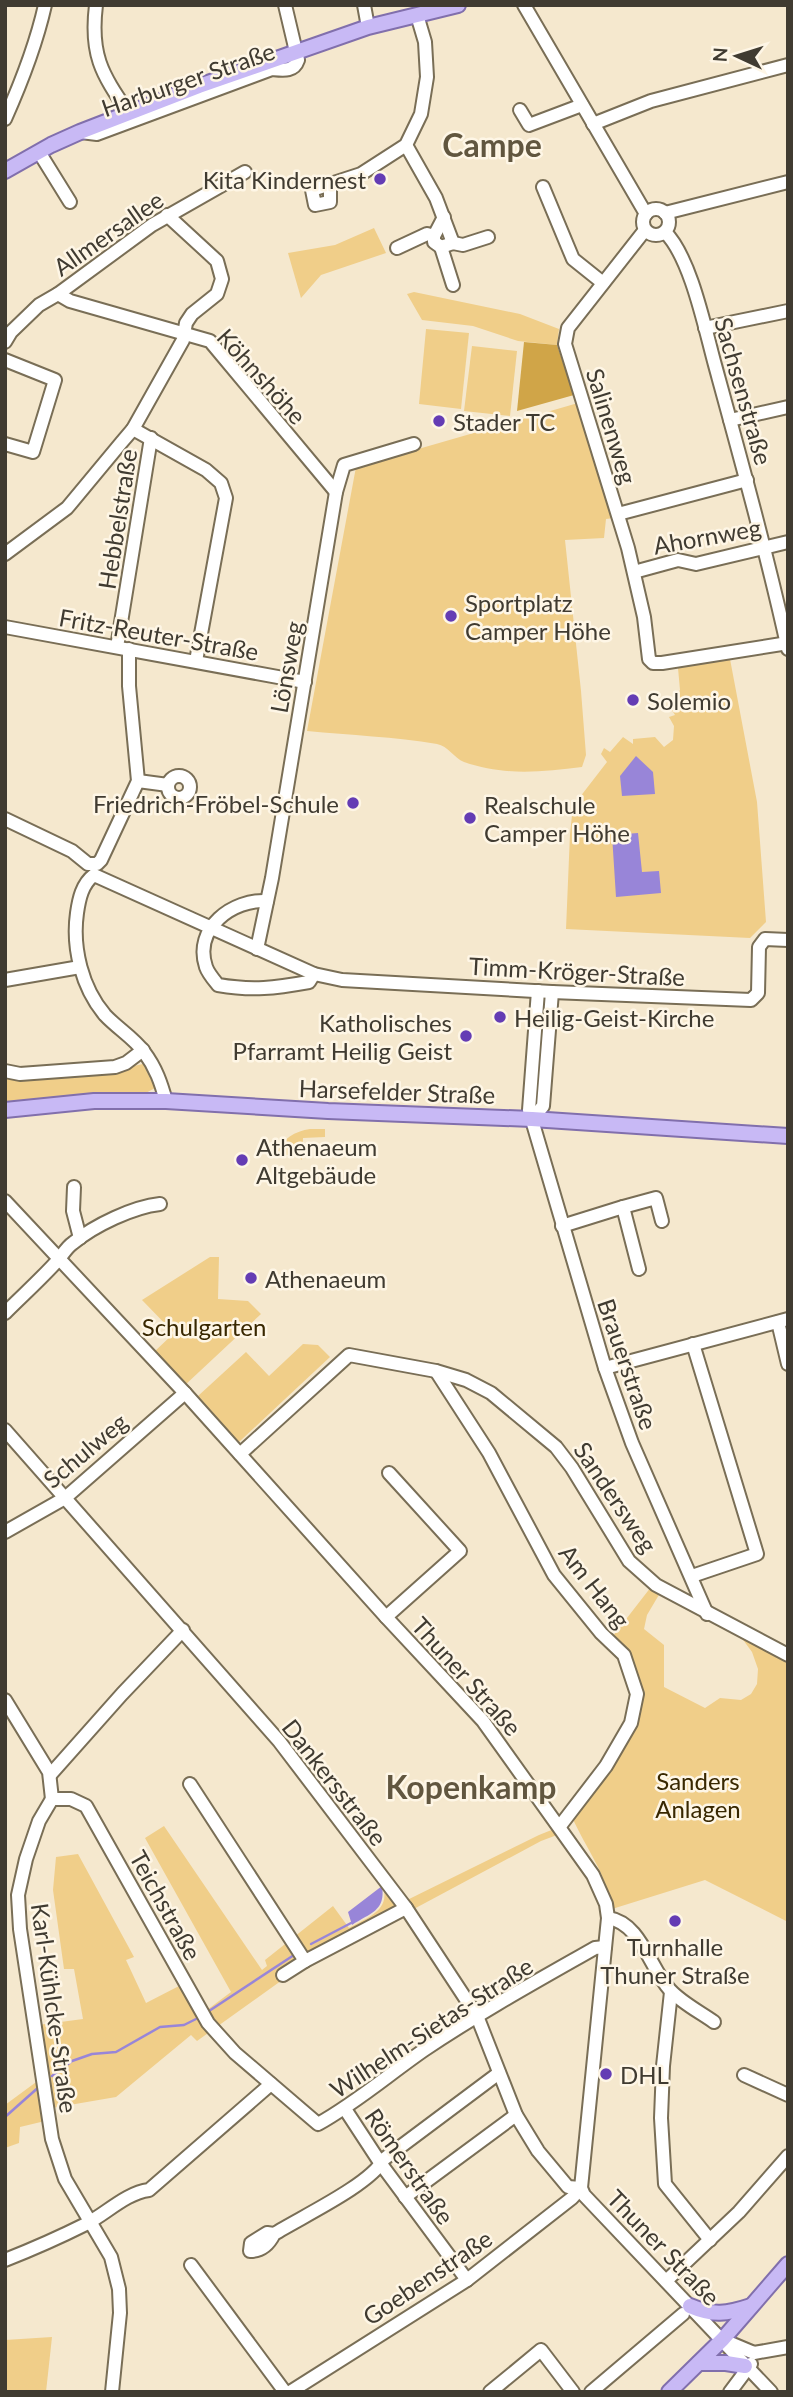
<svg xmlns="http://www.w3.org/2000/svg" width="793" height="2397" font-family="Lato,sans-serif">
	<rect width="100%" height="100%" fill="#f5e8ce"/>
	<g fill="#f0ce89">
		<path d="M374 228 386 253 321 275 301 298 288 253 335 245Z"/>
		<path d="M414 292 520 314 559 329 557 345 518 341 473 326 422 320 407 294Z"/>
		<path d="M426 329 469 333 461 409 419 404Z"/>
		<path d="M472 346 517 351 510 416 464 411Z"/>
		<path d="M578 403 614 518 606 519 604 538 565 540 581 691 586 755 582 767C541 772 504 776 464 762 454 758 448 746 437 744 395 737 350 735 307 731L356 467Z"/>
		<path d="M730 659 757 802 766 922 750 938 566 929 570 834 573 806 607 762 601 754 604 748 610 752 623 737 633 744V739L655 737 664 747 673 740 674 726 669 717 675 715 670 707 680 690 678 668Z"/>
		<path d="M143 1064 155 1088 144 1094 84 1096 5 1103V1073L115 1070Z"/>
		<path d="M310 1129H325V1137L303 1138 302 1160 299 1157 277 1153C282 1139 295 1131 310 1129Z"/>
		<path d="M210 1257H219L218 1299 248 1301 261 1314 184 1386 153 1353 174 1333 142 1300Z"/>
		<path d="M303 1344 318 1345 330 1357 239 1442 198 1396 246 1352 269 1376Z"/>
		<path d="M651 1587 660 1593 647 1615 644 1629 664 1645V1687L705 1708 720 1698 741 1700 751 1694 757 1684 758 1669 752 1652 741 1637 788 1660V1922L705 1880 612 1909C605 1870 587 1851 572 1817L609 1773 635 1725 641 1694 629 1652 613 1636Z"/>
		<path d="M164 1826 262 1970 267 1966 265 1960 333 1906 349 1928C364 1919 388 1912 384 1891L387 1888 399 1904 539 1835 554 1829 557 1835 541 1841 285 1978 197 2041 191 2035 116 2097 52 2108 38 2025 83 2019 74 1969H64L53 1890 56 1857 78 1854 134 1957 126 1960 146 2003 179 1986 195 2012 207 2010 231 1992 145 1838Z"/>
		<path d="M43 2077 45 2121 20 2127 19 2143 5 2148V2105Z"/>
		<path d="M52 2337 46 2392H5V2340Z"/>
	</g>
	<path fill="#d0a548" d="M524 342 557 345 574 395 517 411Z"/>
	<g fill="#9885d8">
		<path d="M636 756 653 772 655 794 622 796 620 776Z"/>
		<path d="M638 833 642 872 659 871 661 893 616 897 612 835Z"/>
		<path d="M382 1886C386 1911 370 1913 352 1925L348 1912Z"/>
	</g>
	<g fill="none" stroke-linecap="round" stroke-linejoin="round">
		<g stroke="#9885d8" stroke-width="2.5">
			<path d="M311 1944 353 1922"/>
			<path d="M206 2013 294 1955"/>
			<path d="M52 2076 72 2061 92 2054 116 2052 160 2027 184 2025 196 2019"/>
			<path d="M5 2117 40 2086"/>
		</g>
		<g stroke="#796e56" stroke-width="16">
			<g id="minor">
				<path d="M96 5C90 54 101 73 128 112"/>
				<path d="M364 5 368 27"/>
				<path d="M524 5 646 214"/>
				<path d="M520 110 529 125 582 105"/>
				<path d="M5 119C22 81 36 45 45 5"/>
				<path d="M593 124 651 101 788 65"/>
				<path d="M81 132 97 134 272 69C283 70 294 72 298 60L285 5"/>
				<path d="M406 145 436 198 453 243"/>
				<path d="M39 152 70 202"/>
				<path d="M330 184V202L315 205 312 190 361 174 406 145 421 114 427 77 425 42 417 15"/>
				<path d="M543 187 573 259 603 283"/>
				<circle cx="656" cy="222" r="13"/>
				<path d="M665 213 788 182"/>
				<path d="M444 217 434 236V242L441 247 453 243"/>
				<path d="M645 230 568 328 565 344 628 548 644 617 649 659 653 663H662L788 643"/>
				<path d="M665 232C691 258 705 329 715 365 741 460 767 554 788 649"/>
				<path d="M453 243 463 245 488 237"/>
				<path d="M441 247 453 285"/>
				<path d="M397 248 427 234 434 236"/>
				<path d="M58 294 70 301 210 341 336 492"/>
				<path d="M705 328 788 311"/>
				<path d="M5 342 11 332 39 305 58 294 152 225 245 172"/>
				<path d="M5 360 55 380 33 452 5 444"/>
				<path d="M730 420 788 407"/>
				<path d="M133 429 206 470 221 483 226 498 196 661"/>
				<path d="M618 514 747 480"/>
				<path d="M5 554 67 508 121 443 133 429 183 340 186 323 192 314 217 294 222 279 217 261 167 215"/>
				<path d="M634 572 678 560 696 564 788 542"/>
				<path d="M5 627 305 682"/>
				<path d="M117 647 151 438"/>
				<circle cx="179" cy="787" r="11"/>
				<path d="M138 781 168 785"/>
				<path d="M5 819 72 851 88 864H97L101 860 138 781 129 686V649"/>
				<path d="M267 901C233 899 193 928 206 967 208 973 214 980 218 985 253 991 275 988 309 982L314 974"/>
				<path d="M257 949 272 878 336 492 344 465 414 444"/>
				<path d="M5 980 80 967"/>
				<path d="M538 991 529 1110 605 1368 632 1443 707 1614"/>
				<path d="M5 1071 20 1074 115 1067 126 1063 143 1050"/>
				<path d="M166 1101C161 1083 156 1068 144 1052 134 1038 117 1028 105 1015 82 988 72 948 77 913 79 899 82 884 94 875L314 974 342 980 552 992 751 1000 758 993 759 947 765 939 788 940"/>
				<path d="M532 1119 543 1106 552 992"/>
				<path d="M74 1187 73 1211 80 1238"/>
				<path d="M5 1201 185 1393 386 1617 483 1721 593 1875 606 1904 608 1918 581 2188 584 2195 771 2392"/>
				<path d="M623 1207 656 1198 662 1221"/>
				<path d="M562 1226 623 1207 639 1269"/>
				<path d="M5 1313C23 1295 42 1278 59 1259 63 1254 67 1247 73 1243 95 1225 133 1207 160 1204"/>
				<path d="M778 1322 788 1364"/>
				<path d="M605 1368 788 1319"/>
				<path d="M436 1371 489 1453 554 1575 601 1633 624 1655 637 1694 631 1723 606 1766 560 1826"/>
				<path d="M5 1430 279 1741 406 1908 477 2016 516 2115 538 2151 568 2187 581 2188"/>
				<path d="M240 1454 349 1355 436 1371 466 1380 491 1393 556 1447 572 1468 629 1561 656 1585 788 1655"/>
				<path d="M5 1532 65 1498 185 1393"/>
				<path d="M692 1576 757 1554 693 1344"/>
				<path d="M386 1617 460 1551 389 1473"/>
				<path d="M5 1700 49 1772 52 1799H71L86 1806 208 2023 235 2053 318 2124C356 2103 388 2075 424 2050 479 2013 537 1981 595 1948L605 1947"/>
				<path d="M50 1775 122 1694 183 1630"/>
				<path d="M190 1784 305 1961"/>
				<path d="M52 1799 39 1821 26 1859 18 1895 20 1929 52 2139 65 2179 111 2257 119 2289 120 2313 112 2392"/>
				<path d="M608 1918C641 1923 649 1967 670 1990 682 2003 700 2012 714 2022"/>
				<path d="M283 1975 305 1961 406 1908"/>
				<path d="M671 1992 663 2066 661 2118 665 2184 710 2240"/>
				<path d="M744 2075 788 2095"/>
				<path d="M345 2109 381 2164 467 2280"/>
				<path d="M405 2197 516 2115"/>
				<path d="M274 2234C269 2244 262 2251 250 2251L251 2243 267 2233 274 2234C301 2217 370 2185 384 2159L499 2073"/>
				<path d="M5 2260C33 2249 60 2237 86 2224 107 2213 126 2193 149 2190L271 2084"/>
				<path d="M191 2265 285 2392"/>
				<path d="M666 2281 739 2212 788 2156"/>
				<path d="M723 2340 754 2353 788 2347"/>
				<path d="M290 2392 467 2280 572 2198 581 2188"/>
				<path d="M490 2392 541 2350 573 2392"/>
				<path d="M591 2392 683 2314"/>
				<path d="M730 2392 751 2364"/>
			</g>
		</g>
		<g stroke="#816fac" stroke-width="18">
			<g id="major">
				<path d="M5 171 51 145 80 132 199 86 368 27 458 5"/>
				<path d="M5 1110 94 1101H166L328 1111 532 1119 788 1136"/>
				<path d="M690 2306C713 2316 727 2314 751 2306"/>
				<path d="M699 2363H726L745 2366"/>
				<path d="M669 2392 723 2339 788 2264"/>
			</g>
		</g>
		<use href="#minor" stroke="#fff" stroke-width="12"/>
		<use href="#major" stroke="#c8b9f5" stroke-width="14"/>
	</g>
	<g fill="#643cb4" stroke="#fef6e6" stroke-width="2.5">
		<circle cx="380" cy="179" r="7"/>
		<circle cx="439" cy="421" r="7"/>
		<circle cx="451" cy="616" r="7"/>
		<circle cx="633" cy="700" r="7"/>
		<circle cx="353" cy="803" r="7"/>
		<circle cx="470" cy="818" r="7"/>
		<circle cx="500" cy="1017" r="7"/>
		<circle cx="466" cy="1036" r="7"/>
		<circle cx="242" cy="1160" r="7"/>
		<circle cx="251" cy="1278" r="7"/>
		<circle cx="675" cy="1921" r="7"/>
		<circle cx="606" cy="2074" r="7"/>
	</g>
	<g text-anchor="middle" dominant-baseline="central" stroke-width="5" stroke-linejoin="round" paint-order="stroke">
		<g font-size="24" fill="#403b31" stroke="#fef6e6">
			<text transform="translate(188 79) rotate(-19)">Harburger Straße</text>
			<text transform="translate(108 233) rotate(-35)">Allmersallee</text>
			<text transform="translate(262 376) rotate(48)">Köhnshöhe</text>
			<text transform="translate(744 391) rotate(74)">Sachsenstraße</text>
			<text transform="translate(612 426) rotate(73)">Salinenweg</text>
			<text transform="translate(117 519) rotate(-81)">Hebbelstraße</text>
			<text transform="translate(707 536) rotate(-10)">Ahornweg</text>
			<text transform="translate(159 634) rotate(10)">Fritz-Reuter-Straße</text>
			<text transform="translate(286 667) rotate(-80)">Lönsweg</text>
			<text transform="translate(577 971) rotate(3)">Timm-Kröger-Straße</text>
			<text transform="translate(397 1091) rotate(2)">Harsefelder Straße</text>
			<text transform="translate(628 1364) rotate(71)">Brauerstraße</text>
			<text transform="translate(85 1450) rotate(-40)">Schulweg</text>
			<text transform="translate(616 1497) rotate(56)">Sandersweg</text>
			<text transform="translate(595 1586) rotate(52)">Am Hang</text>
			<text transform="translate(467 1676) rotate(48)">Thuner Straße</text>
			<text transform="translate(335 1782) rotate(52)">Dankersstraße</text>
			<text transform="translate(166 1905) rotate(61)">Teichstraße</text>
			<text transform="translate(55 2008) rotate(82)">Karl-Kühlcke-Straße</text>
			<text transform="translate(431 2027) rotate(-33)">Wilhelm-Sietas-Straße</text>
			<text transform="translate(410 2166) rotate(55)">Römerstraße</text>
			<text transform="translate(664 2247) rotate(46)">Thuner Straße</text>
			<text transform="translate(427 2277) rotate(-34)">Goebenstraße</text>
		</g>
		<g font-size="24" fill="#403b31" stroke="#fef6e6" text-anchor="start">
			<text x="366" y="179" text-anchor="end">Kita Kindernest</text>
			<text x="453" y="421">Stader TC</text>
			<text x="465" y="602">Sportplatz<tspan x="465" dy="28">Camper Höhe</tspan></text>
			<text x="647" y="700">Solemio</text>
			<text x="339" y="803" text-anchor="end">Friedrich-Fröbel-Schule</text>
			<text x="484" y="804">Realschule<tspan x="484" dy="28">Camper Höhe</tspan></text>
			<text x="514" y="1017">Heilig-Geist-Kirche</text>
			<text x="452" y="1022" text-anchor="end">Katholisches<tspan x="452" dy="28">Pfarramt Heilig Geist</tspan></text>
			<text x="256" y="1146">Athenaeum<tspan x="256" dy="28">Altgebäude</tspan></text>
			<text x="265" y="1278">Athenaeum</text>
			<text x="675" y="1946" text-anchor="middle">Turnhalle<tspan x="675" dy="28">Thuner Straße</tspan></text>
			<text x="620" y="2074">DHL</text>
		</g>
		<g font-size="24" fill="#382700" stroke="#fef6e6">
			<text x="204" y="1326">Schulgarten</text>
			<text x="698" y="1780">Sanders<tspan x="698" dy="28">Anlagen</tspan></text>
		</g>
		<g font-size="32" font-weight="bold" fill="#61563f" stroke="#fef6e6">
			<text x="492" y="144">Campe</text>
			<text x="471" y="1786">Kopenkamp</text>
		</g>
	</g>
	<rect width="793" height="2397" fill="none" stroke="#403b31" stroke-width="14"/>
	<g transform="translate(737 56) rotate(274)" stroke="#fef6e6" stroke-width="5" paint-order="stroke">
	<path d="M0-5L12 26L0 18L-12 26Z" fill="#403b31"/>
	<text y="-10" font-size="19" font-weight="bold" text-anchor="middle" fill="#403b31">N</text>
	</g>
</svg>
